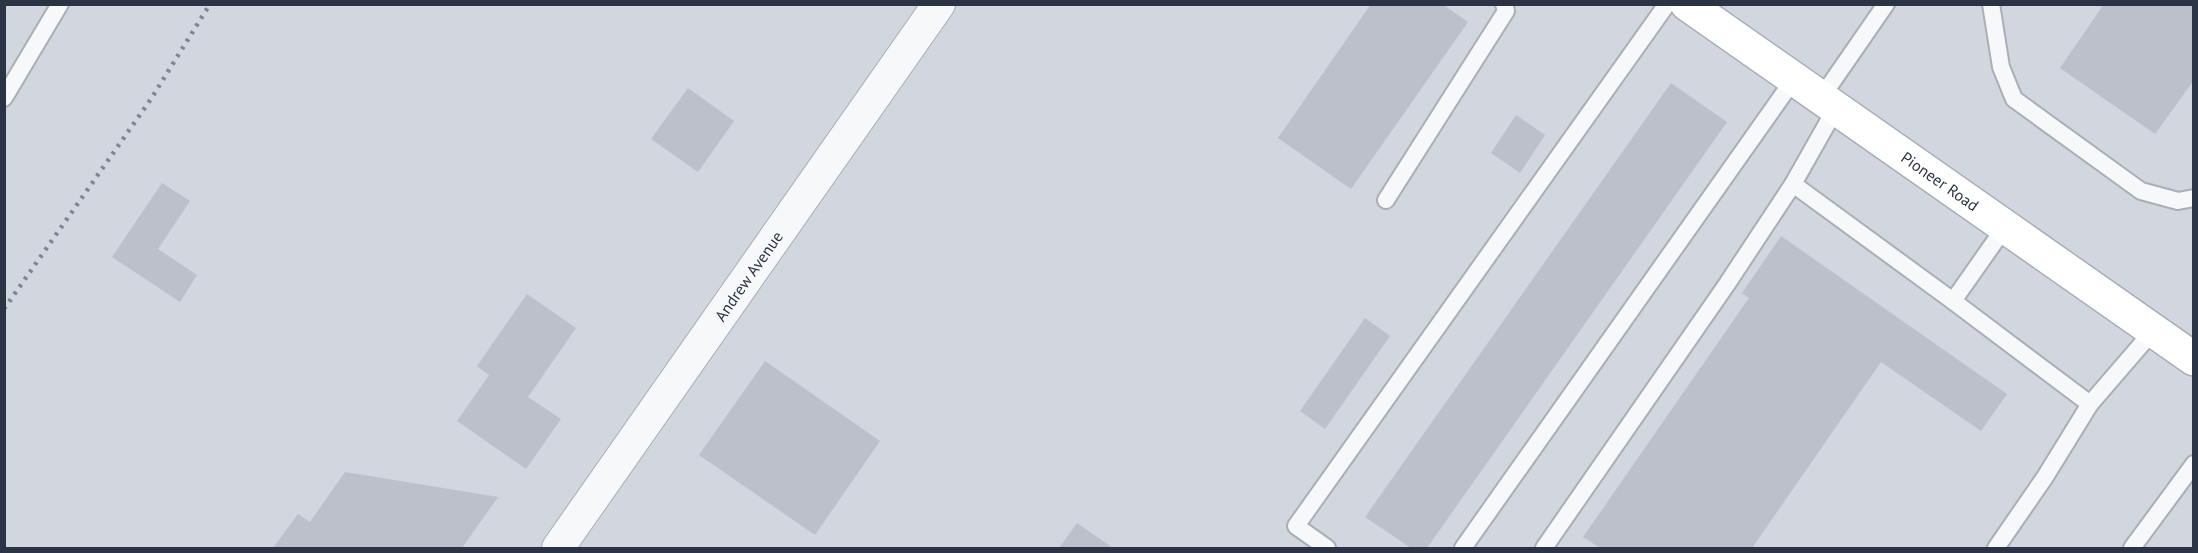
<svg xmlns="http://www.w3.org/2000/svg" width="2198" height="553" font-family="'PT Sans',sans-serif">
	<rect width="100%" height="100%" fill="#e4e7ec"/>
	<path fill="#d2d6de" d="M4 5H2193V548H5Z"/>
	<g fill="#bbc0ca">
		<path d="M1371 4H1442L1468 22 1351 189 1278 138Z"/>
		<path d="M2104 4H2194V80L2155 134 2060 68Z"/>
		<path d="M1671 83 1727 122 1427 548H1411L1365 517Z"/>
		<path d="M688 88 734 121 698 172 651 139Z"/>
		<path d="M1516 115 1545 135 1520 173 1491 153Z"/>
		<path d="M162 183 190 201 158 249 197 275 180 302 112 257Z"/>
		<path d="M1781 236 2007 394 1981 431 1881 362 1752 548H1600L1583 537 1749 298 1742 293Z"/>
		<path d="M527 294 576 328 528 397 561 419 526 469 457 421 489 375 477 366Z"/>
		<path d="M1365 318 1390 336 1325 429 1300 411Z"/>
		<path d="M765 361 880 441 815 535 699 455Z"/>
		<path d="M345 472 498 497 462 548H273L298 514 310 522Z"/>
		<path d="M1077 523 1113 548H1059Z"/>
	</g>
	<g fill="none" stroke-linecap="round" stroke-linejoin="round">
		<g stroke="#a9aeb7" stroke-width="20">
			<g id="lane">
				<path d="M1991 4 2001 67 2014 99 2141 191 2178 201 2194 198"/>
				<path d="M4 98 60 4"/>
				<path d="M1821 98 1886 4"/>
				<path d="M1836 108 1793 184 1953 301 2005 227"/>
				<path d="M1386 200 1506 11 1504 4"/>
				<path d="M1953 301 2090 404 2153 331"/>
				<path d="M1327 548 1296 526 1667 4"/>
				<path d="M1463 548 1794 79"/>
				<path d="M1544 548 1727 284 1793 184"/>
				<path d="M1996 548 2045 477 2090 404"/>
				<path d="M2132 548 2194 464"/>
			</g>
		</g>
		<g stroke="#a9aeb7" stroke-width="34">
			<g id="street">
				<path id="s1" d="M558 548 939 4"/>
			</g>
		</g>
		<g stroke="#a9aeb7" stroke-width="36">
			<g id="secondary">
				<path id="s2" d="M1687 4 2194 359"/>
			</g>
		</g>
		<use href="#lane" stroke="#f7f8fa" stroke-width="16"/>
		<use href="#street" stroke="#f7f8fa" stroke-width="32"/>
		<use href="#secondary" stroke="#fff" stroke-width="33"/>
		<path stroke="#7d8696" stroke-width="4.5" stroke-dasharray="3 6" stroke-linecap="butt" d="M4 309 151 99 210 4"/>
	</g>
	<g text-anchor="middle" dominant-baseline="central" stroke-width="4.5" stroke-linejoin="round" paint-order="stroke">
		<g font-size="16" fill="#2b3445" stroke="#f4f6f9">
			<text stroke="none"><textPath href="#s2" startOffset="309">Pioneer Road</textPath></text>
			<text stroke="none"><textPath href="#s1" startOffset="332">Andrew Avenue</textPath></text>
		</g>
	</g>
	<rect width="2198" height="553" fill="none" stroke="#2b3445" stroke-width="12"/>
</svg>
